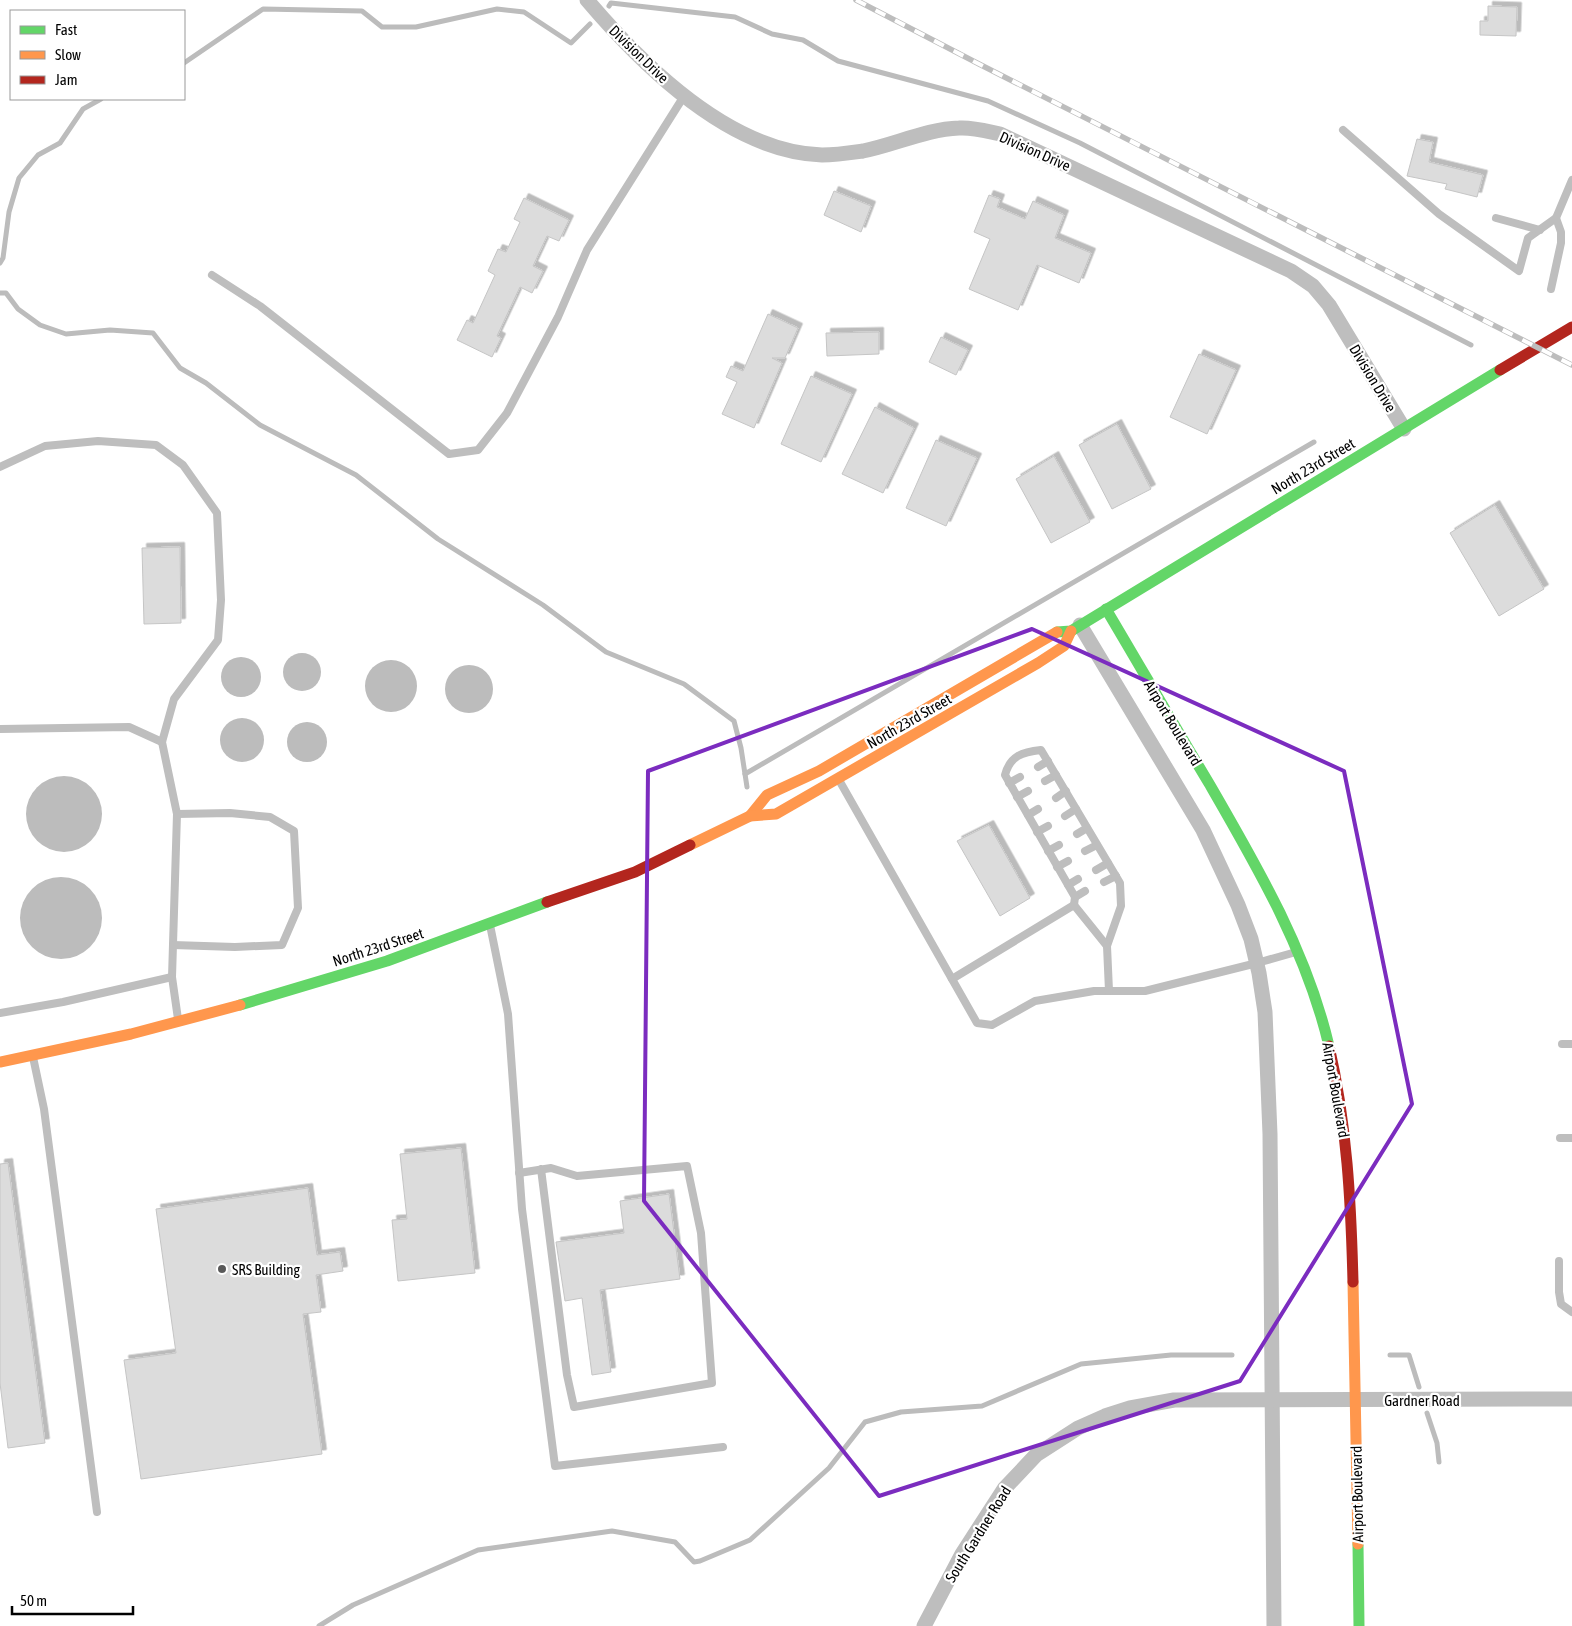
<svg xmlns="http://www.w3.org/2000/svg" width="1572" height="1626" font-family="'Asap Condensed',sans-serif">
	<defs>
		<filter id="shadow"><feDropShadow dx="4.5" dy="-4.5" stdDeviation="0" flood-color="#0004"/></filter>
	</defs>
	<rect width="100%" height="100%" fill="#fff"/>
	<g fill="#bcbcbc">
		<circle cx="302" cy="672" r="19"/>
		<circle cx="241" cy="677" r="20"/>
		<circle cx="391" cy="686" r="26"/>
		<circle cx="469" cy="689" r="24"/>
		<circle cx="242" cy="740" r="22"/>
		<circle cx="307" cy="742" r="20"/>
		<circle cx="64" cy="814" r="38"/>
		<circle cx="61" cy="918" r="41"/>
	</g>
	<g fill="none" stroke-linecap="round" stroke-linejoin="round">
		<g stroke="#bcbcbc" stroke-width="5">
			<path d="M609 6 611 3 735 17 772 34 803 40 838 61 988 101 1080 143 1471 345"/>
			<path d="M184 63 263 9 362 11 382 27H416L497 9 524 12 571 43 590 24"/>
			<path d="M0 263 3 258 9 212 19 178 38 155 60 143 83 109 101 99"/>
			<path d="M0 293H6L18 309 40 325 66 334 110 330 153 333 180 368 206 383 260 425 356 475 438 539 543 605 606 652 684 684 734 721 741 748 747 787"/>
			<path d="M745 774 1314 442"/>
			<path d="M1390 1355H1409L1419 1387"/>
			<path d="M1427 1413 1437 1443 1439 1462"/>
			<path d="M319 1626 353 1605 478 1550 612 1531 675 1542 694 1562 700 1561 750 1540 829 1468 865 1422 901 1412 982 1406 1081 1364 1171 1355H1232"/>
		</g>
	</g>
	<g fill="#dcdcdc" stroke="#c5c5c5" filter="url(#shadow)">
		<path d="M1488 6 1517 7 1516 36 1480 35V21H1488Z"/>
		<path d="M1417 139 1433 142 1429 162 1483 175 1477 197 1445 189 1447 184 1407 176Z"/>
		<path d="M834 191 871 206 861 232 824 215Z"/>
		<path d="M989 195 1000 199 997 207 1025 219 1033 201 1064 215 1055 238 1091 253 1079 283 1037 265 1018 310 969 289 990 239 974 232Z"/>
		<path d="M524 198 569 220 559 241 547 236 533 266 543 271 532 293 520 287 497 336 501 338 492 357 457 340 467 320 473 323 495 275 488 271 498 249 506 252 520 222 514 219Z"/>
		<path d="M768 314 798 328 785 358H772L782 363 754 428 722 414 737 382 726 377 731 366 743 371Z"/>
		<path d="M879 332V354L827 356 826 333Z"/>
		<path d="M941 337 968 350 956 375 929 362Z"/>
		<path d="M1199 354 1236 370 1207 434 1170 417Z"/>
		<path d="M811 376 852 394 821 462 781 444Z"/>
		<path d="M875 407 914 428 883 493 842 474Z"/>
		<path d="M1117 424 1151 489 1112 509 1079 445Z"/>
		<path d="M936 440 977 458 946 526 906 508Z"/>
		<path d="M1054 456 1090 522 1051 543 1016 479Z"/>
		<path d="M1495 505 1544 589 1499 616 1450 533Z"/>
		<path d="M180 547 181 623 144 624 142 548Z"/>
		<path d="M989 825 1030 898 1000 916 957 841Z"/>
		<path d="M461 1148 475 1273 398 1281 392 1220 407 1219 400 1154Z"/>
		<path d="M8 1163 45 1443 8 1448 0 1383V1164Z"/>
		<path d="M308 1188 317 1255 340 1252 343 1271 316 1275 321 1312 303 1314 322 1454 141 1479 124 1360 176 1353 156 1209Z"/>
		<path d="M669 1194 680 1279 600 1290 611 1372 592 1375 582 1298 565 1301 556 1242 624 1233 620 1201Z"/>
	</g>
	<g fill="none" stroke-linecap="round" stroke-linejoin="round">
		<g stroke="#bebebe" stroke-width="8">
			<path d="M1343 130 1439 214 1519 271 1528 238 1556 218"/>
			<path d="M1496 218 1540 230"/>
			<path d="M212 275 260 306 449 454 478 450 507 413 558 317 587 250 684 96"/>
			<path d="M1551 289 1561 243V232L1556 218 1572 180"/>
			<path d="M0 467 45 446 98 441 156 445 183 465 217 513 221 600 218 640 174 699 162 742 177 814 172 977 178 1019"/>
			<path d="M0 729 129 727 162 742"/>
			<path d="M1038 767 1048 761"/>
			<path d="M839 780 977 1023 992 1025 1035 1001 1094 991H1145L1257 963 1296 952"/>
			<path d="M1045 781 1056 775"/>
			<path d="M1009 783 1020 777"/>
			<path d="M1017 797 1028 791"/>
			<path d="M1056 798 1066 791"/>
			<path d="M1028 815 1038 809"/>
			<path d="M1065 816 1076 809"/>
			<path d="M1037 832 1048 826"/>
			<path d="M1077 834 1087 828"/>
			<path d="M1048 851 1059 845"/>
			<path d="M1085 851 1097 845"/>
			<path d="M1057 867 1068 861"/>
			<path d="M1096 870 1108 863"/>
			<path d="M1104 882 1116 876"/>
			<path d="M1068 885 1078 879"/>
			<path d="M1075 897 1085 891"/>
			<path d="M1074 905 1075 897 1005 775C1010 756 1022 752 1041 750L1120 883 1121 906 1107 946"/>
			<path d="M490 925 508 1014 522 1209 555 1466 723 1447"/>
			<path d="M173 945 235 947 282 945 298 908 294 831 270 817 230 813 177 814"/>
			<path d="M952 979 1074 905 1107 946 1109 991"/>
			<path d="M0 1013 63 1002 172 977"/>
			<path d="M1562 1044H1572"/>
			<path d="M33 1057 44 1109 97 1512"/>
			<path d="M1560 1138H1572"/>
			<path d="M519 1173 551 1168 577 1176 687 1166 701 1233 712 1383 574 1407 567 1375 541 1169"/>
			<path d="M1559 1261V1292L1561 1304 1572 1312"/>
		</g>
		<g stroke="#bebebe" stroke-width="15">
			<path d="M587 0C643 66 730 152 822 155 836 155 849 153 863 151 894 145 927 129 959 128 973 127 986 131 1000 134L1291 271 1313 286 1329 305 1404 429"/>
			<path d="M1080 625 1203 830 1238 905 1251 939 1259 973 1265 1012 1270 1134 1274 1626"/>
			<path d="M924 1626 962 1554 1004 1489 1036 1455 1078 1428 1105 1416 1130 1408 1174 1400 1572 1399"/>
		</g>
		<g stroke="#63d668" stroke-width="11">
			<path d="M1106 609C1141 668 1175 727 1210 785 1258 868 1307 952 1329 1046"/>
			<path d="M1057 632 1071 631 1500 370"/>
			<path d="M240 1005 387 961 547 902"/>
			<path d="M1358 1544 1359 1626"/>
		</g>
		<g stroke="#ff974d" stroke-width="11">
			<path d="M750 816 767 795 819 771 1057 632"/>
			<path d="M690 845 750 816 776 814 1038 663 1064 646 1071 631"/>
			<path d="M0 1062 131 1034 240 1005"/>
			<path d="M1353 1282 1358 1544"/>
		</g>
		<g stroke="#b3261e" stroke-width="11">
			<path d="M1500 370 1572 327"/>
			<path d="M547 902 635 872 690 845"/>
			<path d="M1329 1046C1347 1124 1351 1202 1353 1282"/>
		</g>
		<g stroke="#bdbdbd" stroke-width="5.5">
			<path id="rail" d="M856 0 979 64 1572 365"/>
		</g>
		<use href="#rail" stroke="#fff" stroke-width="4" stroke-dasharray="11" stroke-linecap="butt"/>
	</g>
	<path fill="none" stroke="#7b2cbf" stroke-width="4" stroke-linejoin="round" d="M1032 629 1344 771 1412 1104 1240 1381 879 1496 644 1201 648 771Z"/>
	<circle fill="#595959" stroke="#fff" stroke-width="2" cx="222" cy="1269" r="5"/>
	<g text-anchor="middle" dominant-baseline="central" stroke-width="4.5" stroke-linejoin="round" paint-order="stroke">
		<g font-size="15" fill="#000" stroke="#fff">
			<text transform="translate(639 54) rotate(44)">Division Drive</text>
			<text transform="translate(1035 151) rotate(24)">Division Drive</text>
			<text transform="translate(1373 378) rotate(59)">Division Drive</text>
			<text transform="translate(1313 466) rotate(-31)">North 23rd Street</text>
			<text transform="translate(909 721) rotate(-30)">North 23rd Street</text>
			<text transform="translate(1173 723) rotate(59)">Airport Boulevard</text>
			<text transform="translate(378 947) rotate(-18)">North 23rd Street</text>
			<text transform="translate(1336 1090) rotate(80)">Airport Boulevard</text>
			<text x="1422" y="1400">Gardner Road</text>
			<text transform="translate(1357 1494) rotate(-91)">Airport Boulevard</text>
			<text transform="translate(978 1534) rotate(-58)">South Gardner Road</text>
		</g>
		<g font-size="15" fill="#000" stroke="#fff" text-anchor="start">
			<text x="232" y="1269">SRS Building</text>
		</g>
	</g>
	<rect x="10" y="10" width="175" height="90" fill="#ffffff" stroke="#999999"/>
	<rect x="20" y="26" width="25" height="8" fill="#63d668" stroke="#999999"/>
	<text x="55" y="35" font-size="15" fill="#000000">Fast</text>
	<rect x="20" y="51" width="25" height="8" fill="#ff974d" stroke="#999999"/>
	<text x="55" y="60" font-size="15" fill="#000000">Slow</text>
	<rect x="20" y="76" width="25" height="8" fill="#b3261e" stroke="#999999"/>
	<text x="55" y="85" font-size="15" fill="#000000">Jam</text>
	<path d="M12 1606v8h121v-8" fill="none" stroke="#000000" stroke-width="2.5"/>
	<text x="20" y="1606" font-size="15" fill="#000000" stroke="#ffffff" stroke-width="4" paint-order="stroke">50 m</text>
</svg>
